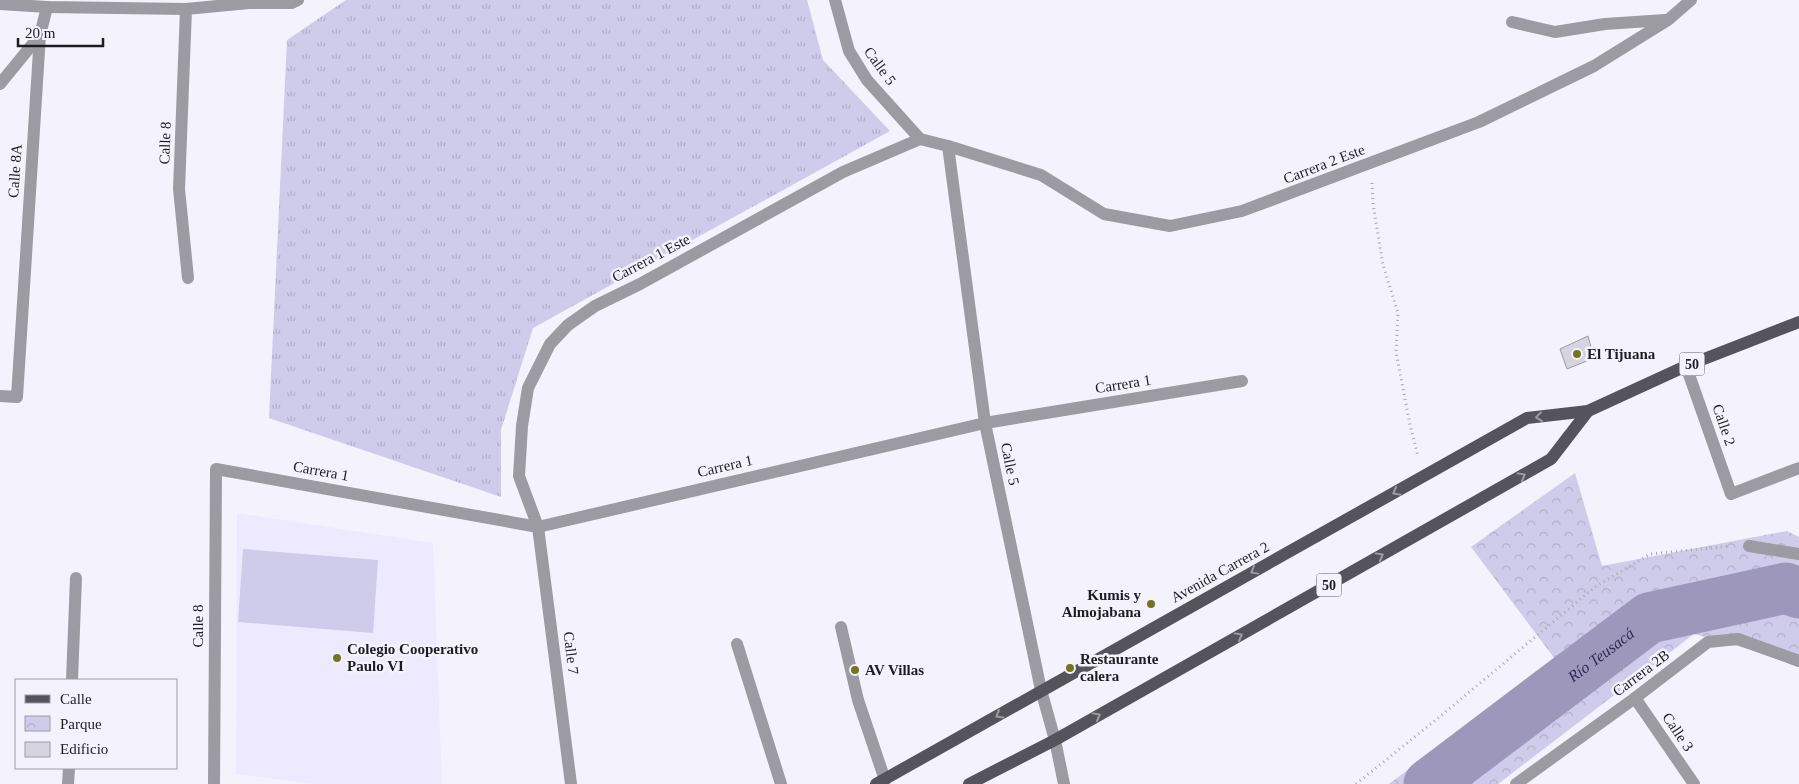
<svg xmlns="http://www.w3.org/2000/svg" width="1799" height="784" font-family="'Times New Roman',serif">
	<defs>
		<pattern id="grass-tufts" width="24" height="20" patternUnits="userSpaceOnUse" patternTransform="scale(1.25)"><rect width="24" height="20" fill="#cfcbea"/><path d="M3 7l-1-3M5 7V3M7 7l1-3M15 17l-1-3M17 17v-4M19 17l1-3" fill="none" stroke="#b1aec8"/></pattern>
		<pattern id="park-crowns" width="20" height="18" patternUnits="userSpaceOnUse" patternTransform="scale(1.25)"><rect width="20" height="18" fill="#cfcbea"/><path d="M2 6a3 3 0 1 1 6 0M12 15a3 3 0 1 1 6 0" fill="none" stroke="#b1aec8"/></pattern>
	</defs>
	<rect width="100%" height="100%" fill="#f4f2fd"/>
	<path fill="#edeaff" d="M237 513 433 543 442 784H313L236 774Z"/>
	<path fill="url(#grass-tufts)" d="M346 0H807L823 60 890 131 533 328 501 430V497L269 418 287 40Z"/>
	<path fill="url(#park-crowns)" d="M1575 473 1602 566 1787 531 1799 537V663L1694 634 1498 784H1389L1555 659 1471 547Z"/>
	<path fill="#cfcbea" d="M243 549 378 560 373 633 238 622Z"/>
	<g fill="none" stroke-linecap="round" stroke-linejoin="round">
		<path stroke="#9d98bb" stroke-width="51" id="s1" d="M1429 784 1649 618 1786 588 1799 593"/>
	</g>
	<path fill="#d6d4e1" stroke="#9b99a5" d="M1588 336 1594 358 1567 369 1560 349Z"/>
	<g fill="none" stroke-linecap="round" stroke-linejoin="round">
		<g stroke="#a8a6af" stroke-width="3" stroke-dasharray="1 4" stroke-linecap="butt">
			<path d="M1372 183 1373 204 1383 265 1398 313 1396 352 1410 425 1418 456"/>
			<path d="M1356 784 1437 719 1595 587 1650 554 1730 546"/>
		</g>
		<g stroke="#9c9ba1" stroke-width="12">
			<path d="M835 0 849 51 867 80 920 139"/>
			<path d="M0 4 47 7 186 9 249 3H292L298 0"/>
			<path d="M186 9 179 189 188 278"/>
			<path d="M1512 22 1555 32 1605 24 1665 20"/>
			<path d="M0 84 40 35"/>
			<path d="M948 146 985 423 1041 690 1055 740 1064 784"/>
			<path d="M1686 366 1731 494 1799 468"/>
			<path d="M0 396 17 397 40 35 47 7"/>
			<path d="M1749 546 1799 554"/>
			<path d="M841 627 858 700 885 780"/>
			<path d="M737 644 781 784"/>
			<path d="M72 680 76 578"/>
			<path d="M1635 698 1694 784"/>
			<path d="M68 784 69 768"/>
			<path d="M214 784 216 469 538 527 985 423 1242 381"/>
			<path d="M571 784 538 527 519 476 522 426 528 388 550 344 568 325 595 306 640 284 843 172 920 139 948 146 1041 175 1104 214 1170 226 1242 211 1479 122 1594 66 1668 20 1691 0"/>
			<path d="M1516 784 1635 698 1708 642 1738 639 1799 661"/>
		</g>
		<g stroke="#55545d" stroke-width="12">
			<path d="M876 784 1527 418 1588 411 1686 366 1799 322"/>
			<path d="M969 784 1055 740 1551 459 1588 411"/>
		</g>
	</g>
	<defs><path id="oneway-chevron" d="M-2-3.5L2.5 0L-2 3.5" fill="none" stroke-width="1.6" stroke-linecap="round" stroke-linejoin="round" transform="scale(1.25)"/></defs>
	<g stroke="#9d9ba5">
		<use href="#oneway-chevron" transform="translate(1539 417) rotate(173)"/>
		<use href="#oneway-chevron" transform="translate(1522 476) rotate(-29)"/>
		<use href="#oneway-chevron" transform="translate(1396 492) rotate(151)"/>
		<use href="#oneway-chevron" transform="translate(1380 556) rotate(-29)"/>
		<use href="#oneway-chevron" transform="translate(1254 571) rotate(151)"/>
		<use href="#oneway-chevron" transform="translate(1239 636) rotate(-29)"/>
		<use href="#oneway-chevron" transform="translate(999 715) rotate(150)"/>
		<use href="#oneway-chevron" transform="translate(1097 716) rotate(-29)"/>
	</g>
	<g fill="#72761d" stroke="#f4f2fd" stroke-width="2">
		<circle cx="1577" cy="354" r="5"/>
		<circle cx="1151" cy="604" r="5"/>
		<circle cx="337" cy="658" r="5"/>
		<circle cx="1070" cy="668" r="5"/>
		<circle cx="855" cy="670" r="5"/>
	</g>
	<g text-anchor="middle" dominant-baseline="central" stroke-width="5" stroke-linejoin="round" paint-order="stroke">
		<g fill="#f4f2fd" stroke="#5e5c63" stroke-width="1">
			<rect x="1679.5" y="352.5" width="25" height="23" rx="4"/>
			<rect x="1316.5" y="573.5" width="25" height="23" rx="4"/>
		</g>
		<g font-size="14" font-weight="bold" fill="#1d1c21">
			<text x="1692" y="364">50</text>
			<text x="1329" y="585">50</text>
		</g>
		<g font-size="15" fill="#1d1c21" stroke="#f4f2fd">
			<text transform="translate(880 66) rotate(54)">Calle 5</text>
			<text transform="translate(165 143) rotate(-88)">Calle 8</text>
			<text transform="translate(1324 164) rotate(-21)">Carrera 2 Este</text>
			<text transform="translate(15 171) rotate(-86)">Calle 8A</text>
			<text transform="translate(651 258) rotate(-28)">Carrera 1 Este</text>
			<text transform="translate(1123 384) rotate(-9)">Carrera 1</text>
			<text transform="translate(1724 425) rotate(71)">Calle 2</text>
			<text transform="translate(1010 464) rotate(78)">Calle 5</text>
			<text transform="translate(725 466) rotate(-13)">Carrera 1</text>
			<text transform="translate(321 471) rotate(10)">Carrera 1</text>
			<text transform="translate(1220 572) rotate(-29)">Avenida Carrera 2</text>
			<text transform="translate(198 626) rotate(-90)">Calle 8</text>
			<text transform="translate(571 653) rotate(83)">Calle 7</text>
			<text transform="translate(1641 673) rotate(-37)">Carrera 2B</text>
			<text transform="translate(1678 732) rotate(56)">Calle 3</text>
		</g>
		<g font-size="15" font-weight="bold" fill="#1d1c21" stroke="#f4f2fd" text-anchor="start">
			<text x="1587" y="354">El Tijuana</text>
			<text x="1141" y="595" text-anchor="end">Kumis y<tspan x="1141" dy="17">Almojabana</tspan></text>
			<text x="347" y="649">Colegio Cooperativo<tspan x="347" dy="17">Paulo VI</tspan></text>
			<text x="1080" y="659">Restaurante<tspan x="1080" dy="17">calera</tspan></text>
			<text x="865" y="670">AV Villas</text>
		</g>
		<g font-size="16" font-style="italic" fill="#332857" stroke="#f4f2fd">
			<text stroke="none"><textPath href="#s1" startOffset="215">Río Teusacá</textPath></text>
		</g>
	</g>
	<rect x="15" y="679" width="162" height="90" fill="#f4f2fd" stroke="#9e9ca5"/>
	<rect x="25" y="695" width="25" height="8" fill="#55545d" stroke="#9e9ca5"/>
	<text x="60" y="704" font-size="15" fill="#1d1c21">Calle</text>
	<rect x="25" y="716" width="25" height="15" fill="url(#park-crowns)" stroke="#9e9ca5"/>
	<text x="60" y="729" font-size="15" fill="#1d1c21">Parque</text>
	<rect x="25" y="742" width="25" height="15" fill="#d6d4e1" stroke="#9e9ca5"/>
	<text x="60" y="754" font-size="15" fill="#1d1c21">Edificio</text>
	<path d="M18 38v8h85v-8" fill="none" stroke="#1d1c21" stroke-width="2.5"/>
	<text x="25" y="38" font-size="15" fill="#1d1c21" stroke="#f4f2fd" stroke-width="4" paint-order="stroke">20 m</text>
</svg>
